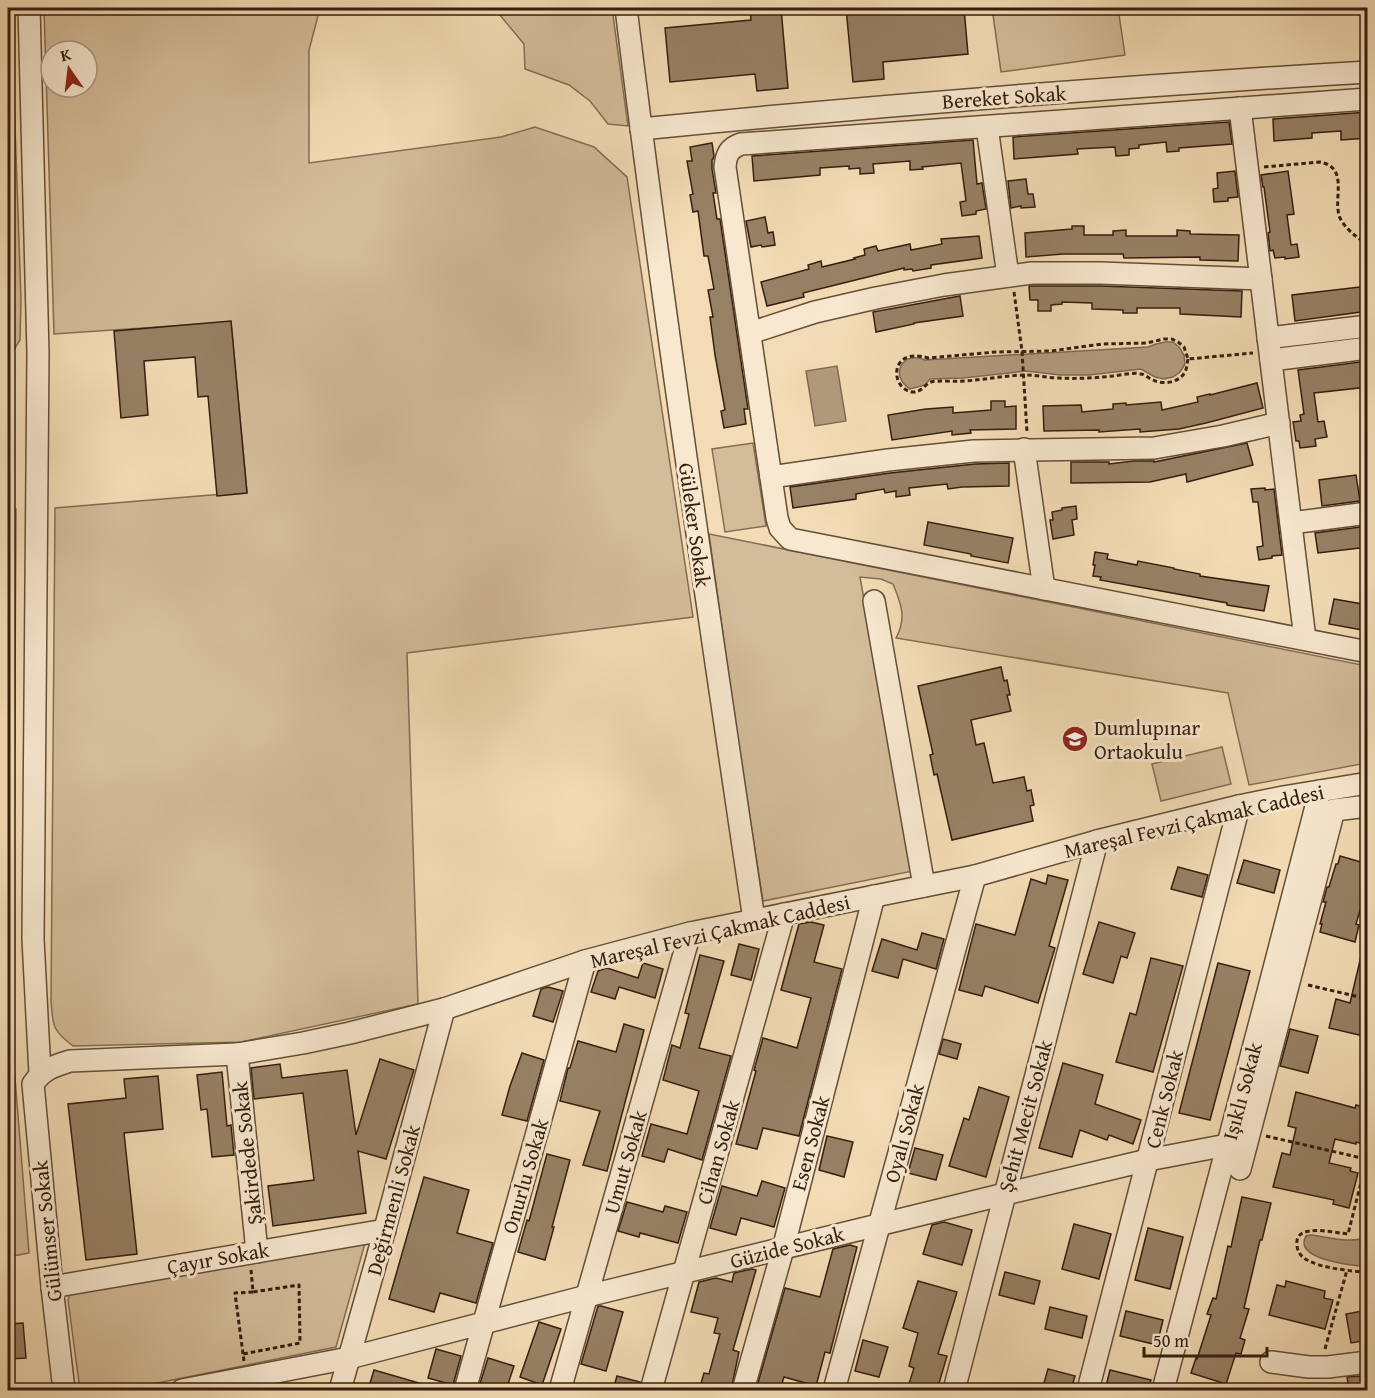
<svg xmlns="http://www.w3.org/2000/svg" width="1375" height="1398" font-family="'Gentium Book Plus',serif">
	<rect width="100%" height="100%" fill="#f3dcb5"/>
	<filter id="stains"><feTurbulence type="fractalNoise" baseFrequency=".00333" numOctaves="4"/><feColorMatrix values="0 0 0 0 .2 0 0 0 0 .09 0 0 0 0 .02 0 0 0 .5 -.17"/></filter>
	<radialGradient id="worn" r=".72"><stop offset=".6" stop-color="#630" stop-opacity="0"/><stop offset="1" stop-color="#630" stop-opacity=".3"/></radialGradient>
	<g fill="#d3bc99" stroke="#846d54" stroke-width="1.5" fill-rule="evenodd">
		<path d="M8 8H11L21 300 20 340 10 356 8 339Z"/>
		<path d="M44 8H325L319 12 309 50V163L501 137 535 127 594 147 627 177 693 617 407 653 418 1004 241 1042 73 1046C52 1030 53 1026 51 1001L55 508 247 492 231 322 54 334ZM51 51H87V87H51Z"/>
		<path d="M494 8H612L628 126 608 124 590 101 569 85 525 69 524 44Z"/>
		<path d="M992 8H1118L1125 55 1001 72Z"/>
		<path d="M753 443 766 526 725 532 712 449Z"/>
		<path d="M8 509H16L13 1053 29 1253 8 1257Z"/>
		<path d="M709 534 1367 666V763L1249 785 1228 693 896 638C907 618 901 603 893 584L881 579 860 577 913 871 763 901 738 741Z"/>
		<path d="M1222 747 1231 784 1161 801 1152 764Z"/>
		<path d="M365 1243 336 1347 123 1390H80L68 1300 70 1294Z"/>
	</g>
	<g fill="#b29b7d" stroke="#806951" stroke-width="1.5">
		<path d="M1165 342H1173L1179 347 1184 355 1185 364 1180 372 1173 377 1164 379 1155 377 1141 369 1089 375H1060L1026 371 963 378 930 379 925 385 910 389C889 376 902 350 925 360L1148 347 1156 344Z"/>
		<path d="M837 366 846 421 815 426 806 371Z"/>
		<path d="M1311 1235C1329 1237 1350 1244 1367 1237V1267C1353 1265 1292 1260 1306 1236Z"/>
	</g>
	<g fill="#978165" stroke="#341e0f" stroke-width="1.5">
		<path d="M750 8H781L788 88 757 91 755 74 670 82 665 28 751 20Z"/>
		<path d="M846 8H964L968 54 883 62 884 79 853 82Z"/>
		<path d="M1368 112V138L1341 140V131L1312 133V138L1274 141 1273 119Z"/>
		<path d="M1229 122 1232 144 1179 148V151L1167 152 1166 142 1139 145V148L1129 149V155L1116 156 1115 147 1077 149 1078 154 1014 159 1013 137Z"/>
		<path d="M973 140 977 184 982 183 986 209 976 211V214L962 216 960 202 966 201 961 163 922 167 923 169 910 170V161L873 164 874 173 860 174V168L849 169V166L820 168V175L754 181 752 156Z"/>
		<path d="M712 143 714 156 713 159 712 160V169L716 193H713L717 219H720L748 409H744L746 424 724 428 721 411 725 410 715 355 710 317H713L708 290 714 289 708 256H704L698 211 693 212 690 195 693 194 687 161H692L690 147Z"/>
		<path d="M1235 171 1238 197 1228 198V201L1214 202 1213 189 1218 188 1217 173Z"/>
		<path d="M1288 171 1294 214 1287 215 1291 245 1297 244 1299 257 1285 259V257L1275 258 1273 250 1270 251 1268 233 1270 232 1264 187H1263L1261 175Z"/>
		<path d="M1026 179 1028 194H1033L1035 207 1021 208V206L1011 208 1008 181Z"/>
		<path d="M765 217 768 233 773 232 775 245 762 247 761 245 751 247 746 221Z"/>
		<path d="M1072 226H1084V235H1113V231L1126 230V236H1177V230L1190 231V234L1239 235 1238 261 1200 260V257L1124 258 1123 254H1063L1026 257 1025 233 1072 229Z"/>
		<path d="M979 236 982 258 931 265V268L913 271 912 269 904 270V268L803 293 804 297 767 306 761 282 809 269 808 265 821 261 822 267 855 259 854 258 865 255 864 249 876 246 878 251 910 244 911 250 942 244 941 239Z"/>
		<path d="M1029 286H1100L1242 291 1241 317 1180 314V308H1137V313H1123V310L1092 309V303L1062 302V304L1051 305V311H1038V300H1030Z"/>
		<path d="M1368 286V311L1295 321 1292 295Z"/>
		<path d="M960 296 963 316 914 323V324L876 332 873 312Z"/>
		<path d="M231 321 247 493 217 496 208 396 198 397 195 357 144 361 148 415 121 418 114 331Z"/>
		<path d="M1368 361V387L1314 393 1318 422 1324 421 1327 437 1315 439 1316 446 1300 448 1299 441H1296L1293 422 1301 421 1300 415 1304 414 1298 370Z"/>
		<path d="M1257 383 1263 408 1206 423 1179 429 1140 432V429L1099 432V430L1044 431 1043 406 1081 405 1082 412 1113 409V404L1126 403V405L1161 402 1162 410 1198 402 1197 397 1210 394V395Z"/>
		<path d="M991 401H1005V407L1016 406V429L970 430 971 433 952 435V431L892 440 888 415 926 409 953 407V413L991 410Z"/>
		<path d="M1247 443 1253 465 1187 482 1186 474 1150 482 1071 483V462H1109V464L1134 461H1154V462Z"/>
		<path d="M1009 463V486L962 487 948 489 947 484 909 488 910 495 896 497V491L885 493 884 489 856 494V499L793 508 790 487 890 473 975 464Z"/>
		<path d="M1356 475 1360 501 1322 506 1319 480Z"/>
		<path d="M1265 488V490L1274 489 1282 555 1272 556V558L1259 560 1257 547 1263 546 1261 528 1258 502H1253L1251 489Z"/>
		<path d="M1076 506 1077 519 1072 520 1074 535 1053 539 1050 520H1053L1052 512 1062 510V508Z"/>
		<path d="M928 522 1013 538 1008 563 971 556V554L924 545Z"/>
		<path d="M1368 526V547L1318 553 1315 533Z"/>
		<path d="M1095 552 1108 554 1107 559 1137 565 1138 561 1174 568V569L1200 574V576L1269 586 1264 611 1227 605V603L1100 580 1101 577 1093 576 1095 565H1093Z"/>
		<path d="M1334 599 1368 605V631L1329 624Z"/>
		<path d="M1001 667 1004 681 1007 680 1010 695H1007L1011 711 971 720 976 745 984 743 993 783 1024 777 1027 791 1031 790 1034 805 1030 806 1033 821 952 840 937 774 934 775 930 755 933 754 918 686Z"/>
		<path d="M1340 856 1368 864V883L1356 924 1359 925 1355 942 1320 932 1322 924H1320L1326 902H1323L1327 887H1329L1336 864H1338Z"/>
		<path d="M1244 860 1280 870 1274 893 1237 883Z"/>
		<path d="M1178 867 1208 875 1202 897 1171 889Z"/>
		<path d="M1048 875 1068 880 1049 946 1055 948 1038 1003 985 986 982 996 959 990 976 924 1015 935 1031 879 1046 884Z"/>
		<path d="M811 922 824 925 814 962 842 969 799 1136 763 1128 757 1149 736 1144 756 1071 754 1070 763 1038 797 1048 811 998 781 990 799 924Z"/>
		<path d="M1099 922 1135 933 1127 958 1121 956 1113 983 1083 974Z"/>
		<path d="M922 933 944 939 936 969 903 959 898 978 872 971 882 939 917 950Z"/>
		<path d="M739 944 759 949 751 980 731 975Z"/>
		<path d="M1362 952 1368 953V1037L1329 1028 1336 999 1350 1003Z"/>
		<path d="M700 955 724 961 699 1048 731 1056 702 1160 668 1149 664 1162 642 1156 651 1124 687 1134 699 1091 663 1080 672 1045 680 1048 689 1014 685 1013Z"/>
		<path d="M1151 958 1183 966 1153 1072 1116 1062 1130 1013 1136 1015Z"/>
		<path d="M643 963 663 969 655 998 619 987 615 999 591 992 598 971 607 968 638 978Z"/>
		<path d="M1218 963 1250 971 1210 1120 1179 1113Z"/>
		<path d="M548 987 563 991 553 1022 533 1016 541 989Z"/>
		<path d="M624 1024 644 1030 607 1171 583 1165 600 1111 560 1101 568 1068H570L578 1041 616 1052Z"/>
		<path d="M1290 1029 1318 1036 1308 1073 1280 1066Z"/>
		<path d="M943 1039 961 1044 957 1059 939 1054Z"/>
		<path d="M522 1053 544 1060 527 1121 502 1115 510 1086Z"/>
		<path d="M380 1059 414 1070 386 1159 358 1151 366 1213 273 1226 268 1186 314 1180 303 1093 254 1099 251 1068 280 1064 282 1078 347 1070 356 1135Z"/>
		<path d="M1063 1063 1103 1075 1095 1104 1141 1120 1133 1144 1109 1135 1107 1140 1080 1130 1072 1157 1039 1148Z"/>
		<path d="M222 1072 227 1126 231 1125 234 1155 212 1157 207 1109 201 1110 197 1075Z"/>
		<path d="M158 1076 163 1129 124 1133 137 1254 86 1260 68 1104 126 1098 124 1079Z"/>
		<path d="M979 1087 1009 1097 986 1177 949 1166 964 1118 969 1120Z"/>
		<path d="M1296 1092 1355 1108 1356 1105 1368 1108V1131L1364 1144 1356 1142V1144L1335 1139 1329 1163 1351 1168 1350 1171 1358 1173 1349 1208 1333 1204 1334 1200 1273 1187 1282 1153 1290 1155 1296 1128 1288 1126Z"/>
		<path d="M827 1136 853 1142 844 1177 819 1170Z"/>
		<path d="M915 1148 943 1155 936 1180 908 1173Z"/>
		<path d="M547 1154 570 1160 552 1227H554L545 1260 518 1252 527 1220 529 1221Z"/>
		<path d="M424 1177 469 1190 457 1233 493 1243 476 1303 440 1293 434 1312 389 1299Z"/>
		<path d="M762 1181 785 1188 774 1227 741 1218 736 1235 710 1228 722 1186 757 1196Z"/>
		<path d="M1242 1197 1271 1203 1262 1240H1260L1244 1308 1249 1309 1240 1338 1245 1340 1241 1354 1236 1353 1226 1384 1191 1373 1196 1358 1197 1359 1211 1315 1207 1314 1213 1298 1216 1299 1228 1246 1231 1247Z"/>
		<path d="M627 1202 663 1212 665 1206 687 1212 678 1243 640 1233 639 1237 618 1231Z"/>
		<path d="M944 1222 972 1230 962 1265 923 1254 932 1225Z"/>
		<path d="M1074 1224 1111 1234 1099 1279 1062 1269Z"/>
		<path d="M1148 1228 1183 1237 1170 1289 1135 1280Z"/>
		<path d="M850 1245 857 1247 830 1353 825 1352 816 1386 784 1377 780 1390H756L785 1288 820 1297 833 1249Z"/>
		<path d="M752 1269 756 1270 733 1350 739 1352 731 1390H699L704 1373 709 1374 720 1334 714 1333 718 1318 691 1312 699 1282 716 1278 732 1282 734 1273Z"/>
		<path d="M1005 1272 1040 1281 1034 1304 999 1295Z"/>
		<path d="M918 1281 957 1292 938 1354 947 1356 937 1390H907L914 1368 909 1366 918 1333 903 1328Z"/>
		<path d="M1286 1281 1325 1291 1324 1298 1333 1300 1325 1329 1269 1315 1277 1285 1285 1287Z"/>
		<path d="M598 1306H601L623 1312 606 1371 581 1364Z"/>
		<path d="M1050 1307 1087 1316 1082 1338 1045 1329Z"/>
		<path d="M1368 1310V1340L1351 1343 1346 1314Z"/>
		<path d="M1126 1311 1163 1320 1157 1345 1120 1336Z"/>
		<path d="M539 1322 561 1329 542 1385 520 1377Z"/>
		<path d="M23 1323 26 1358 8 1359V1324Z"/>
		<path d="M863 1340 888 1347 879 1377 855 1371Z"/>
		<path d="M436 1349 461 1356 453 1385 428 1378Z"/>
		<path d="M488 1358 514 1366 506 1390H478Z"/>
		<path d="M1048 1369 1075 1376 1071 1390H1042Z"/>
		<path d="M374 1370 433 1387V1390H368Z"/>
		<path d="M1110 1370 1151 1380 1148 1390H1105Z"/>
		<path d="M617 1376 640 1382 639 1390H613Z"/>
		<path d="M1363 1376H1368V1390H1349L1347 1377Z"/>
	</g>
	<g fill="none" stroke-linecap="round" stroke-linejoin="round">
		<g stroke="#644e38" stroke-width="24">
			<g id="minor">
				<path d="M29 8 38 353 33 939 40 1074"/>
				<path d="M626 8C663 312 709 616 754 920"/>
				<path d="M1368 99 741 144C729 148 726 155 725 167L777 518 780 528 790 539 1368 652"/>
				<path d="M1240 108 1305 639"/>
				<path d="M987 127 1008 276"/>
				<path d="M641 129C883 105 1125 86 1368 72"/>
				<path d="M750 333 815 312 876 298 944 285 1032 273H1100L1261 279"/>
				<path d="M1268 338 1368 326"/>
				<path d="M1271 360 1368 348"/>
				<path d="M1024 449 1044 589"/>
				<path d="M771 477 888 460 974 451 1154 448 1223 436 1279 423"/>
				<path d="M1291 523 1368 513"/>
				<path d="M874 601 924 886"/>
				<path d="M237 1054 257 1252"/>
				<path d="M1240 1169 1334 810 1368 806"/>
				<path d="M52 1287 385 1230"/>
				<path d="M1271 1362 1309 1367H1328L1368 1362"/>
				<path d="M64 1390 52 1287 33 1084C43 1069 54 1066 70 1061L237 1054 303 1043 350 1033 444 1009 585 961 690 933 975 876 1097 841 1239 806 1283 797 1368 783"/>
				<path d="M182 1390 349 1358 587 1296 1005 1194 1148 1160 1227 1145"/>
				<path d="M340 1390 376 1262 444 1009"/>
				<path d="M465 1390 585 961"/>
				<path d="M560 1390 690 933"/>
				<path d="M651 1390 784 914"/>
				<path d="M743 1390 783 1249 874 896"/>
				<path d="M834 1390 975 876"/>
				<path d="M954 1390 1097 841"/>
				<path d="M1088 1390 1239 806"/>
				<path d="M1163 1390C1215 1191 1269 991 1320 791"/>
			</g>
		</g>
		<g stroke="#341e0f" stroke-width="3" stroke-dasharray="4.5 3" stroke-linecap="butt">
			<path d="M1264 167 1320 162C1350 168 1332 199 1340 218 1346 230 1357 237 1368 245"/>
			<path d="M1014 292 1022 351 1027 432"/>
			<path d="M1188 359C1187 364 1187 368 1185 372 1179 383 1163 385 1153 380 1149 379 1145 374 1141 374 1134 372 1120 375 1113 376 1095 378 1077 379 1059 378 1048 378 1037 375 1027 375 1006 375 985 380 963 381 957 382 937 380 931 382 924 385 921 393 912 392 889 388 890 346 928 358L996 352 1051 351 1102 344 1147 343 1164 339H1172L1178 342 1184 347 1188 359 1253 353"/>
			<path d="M1308 985 1368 999"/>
			<path d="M1266 1136 1366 1159"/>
			<path d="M1368 1155 1348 1234C1335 1233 1294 1222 1297 1245 1297 1251 1301 1257 1307 1260 1324 1269 1348 1270 1368 1273"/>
			<path d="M1325 1349 1347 1270"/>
			<path d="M243 1354 235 1293 253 1292"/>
			<path d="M244 1361 243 1354 300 1343 299 1285 253 1292 251 1270"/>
		</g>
		<use href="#minor" stroke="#f7e8cf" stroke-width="21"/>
	</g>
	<defs>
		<g id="school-disc" transform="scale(1.35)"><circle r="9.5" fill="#8f2418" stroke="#f7e8cf"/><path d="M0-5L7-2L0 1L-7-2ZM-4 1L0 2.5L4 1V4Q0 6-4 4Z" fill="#fff"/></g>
	</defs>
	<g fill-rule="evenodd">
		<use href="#school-disc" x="1075" y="739"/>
	</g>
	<g text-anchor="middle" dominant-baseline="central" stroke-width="6" stroke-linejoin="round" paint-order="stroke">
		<g font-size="21" fill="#341e0f" stroke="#f7e8cf">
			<text transform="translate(1004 97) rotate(-4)">Bereket Sokak</text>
			<text transform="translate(695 525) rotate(82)">Güleker Sokak</text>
			<text transform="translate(1194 821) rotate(-13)">Mareşal Fevzi Çakmak Caddesi</text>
			<text transform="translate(720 931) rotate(-13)">Mareşal Fevzi Çakmak Caddesi</text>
			<text transform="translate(1242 1091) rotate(-75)">Işıklı Sokak</text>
			<text transform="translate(1164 1099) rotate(-76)">Cenk Sokak</text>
			<text transform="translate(1025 1116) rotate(-75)">Şehit Mecit Sokak</text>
			<text transform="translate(904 1133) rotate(-75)">Oyalı Sokak</text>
			<text transform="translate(810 1143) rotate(-75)">Esen Sokak</text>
			<text transform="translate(718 1152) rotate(-74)">Cihan Sokak</text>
			<text transform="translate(247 1153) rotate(-96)">Şakirdede Sokak</text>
			<text transform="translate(625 1162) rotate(-74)">Umut Sokak</text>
			<text transform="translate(525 1176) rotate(-74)">Onurlu Sokak</text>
			<text transform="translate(393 1200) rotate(-75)">Değirmenli Sokak</text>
			<text transform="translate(47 1231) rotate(-96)">Gülümser Sokak</text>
			<text transform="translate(787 1247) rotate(-14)">Güzide Sokak</text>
			<text transform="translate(218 1258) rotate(-10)">Çayır Sokak</text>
		</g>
		<g font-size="21" fill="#341e0f" stroke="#f7e8cf" text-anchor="start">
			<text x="1094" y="727">Dumlupınar<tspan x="1094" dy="24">Ortaokulu</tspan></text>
		</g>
	</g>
	<rect width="1375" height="1398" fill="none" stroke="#f3dcb5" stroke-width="30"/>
	<rect x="9" y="9" width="1357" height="1380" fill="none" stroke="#341e0f" stroke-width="3"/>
	<rect x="15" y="15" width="1345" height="1368" fill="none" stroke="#341e0f" stroke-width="1.5"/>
	<g transform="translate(69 69) rotate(346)"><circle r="28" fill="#f7e8cf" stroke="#a99782" stroke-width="1.5"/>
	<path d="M0-4.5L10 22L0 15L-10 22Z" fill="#8f2418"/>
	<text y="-9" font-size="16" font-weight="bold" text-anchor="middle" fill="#341e0f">K</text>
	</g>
	<path d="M1144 1347v9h123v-9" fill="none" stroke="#341e0f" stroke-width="3"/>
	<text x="1153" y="1347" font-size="18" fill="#341e0f" stroke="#f7e8cf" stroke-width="4.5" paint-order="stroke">50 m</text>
	<rect width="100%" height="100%" filter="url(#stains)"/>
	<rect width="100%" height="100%" fill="url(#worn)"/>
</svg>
